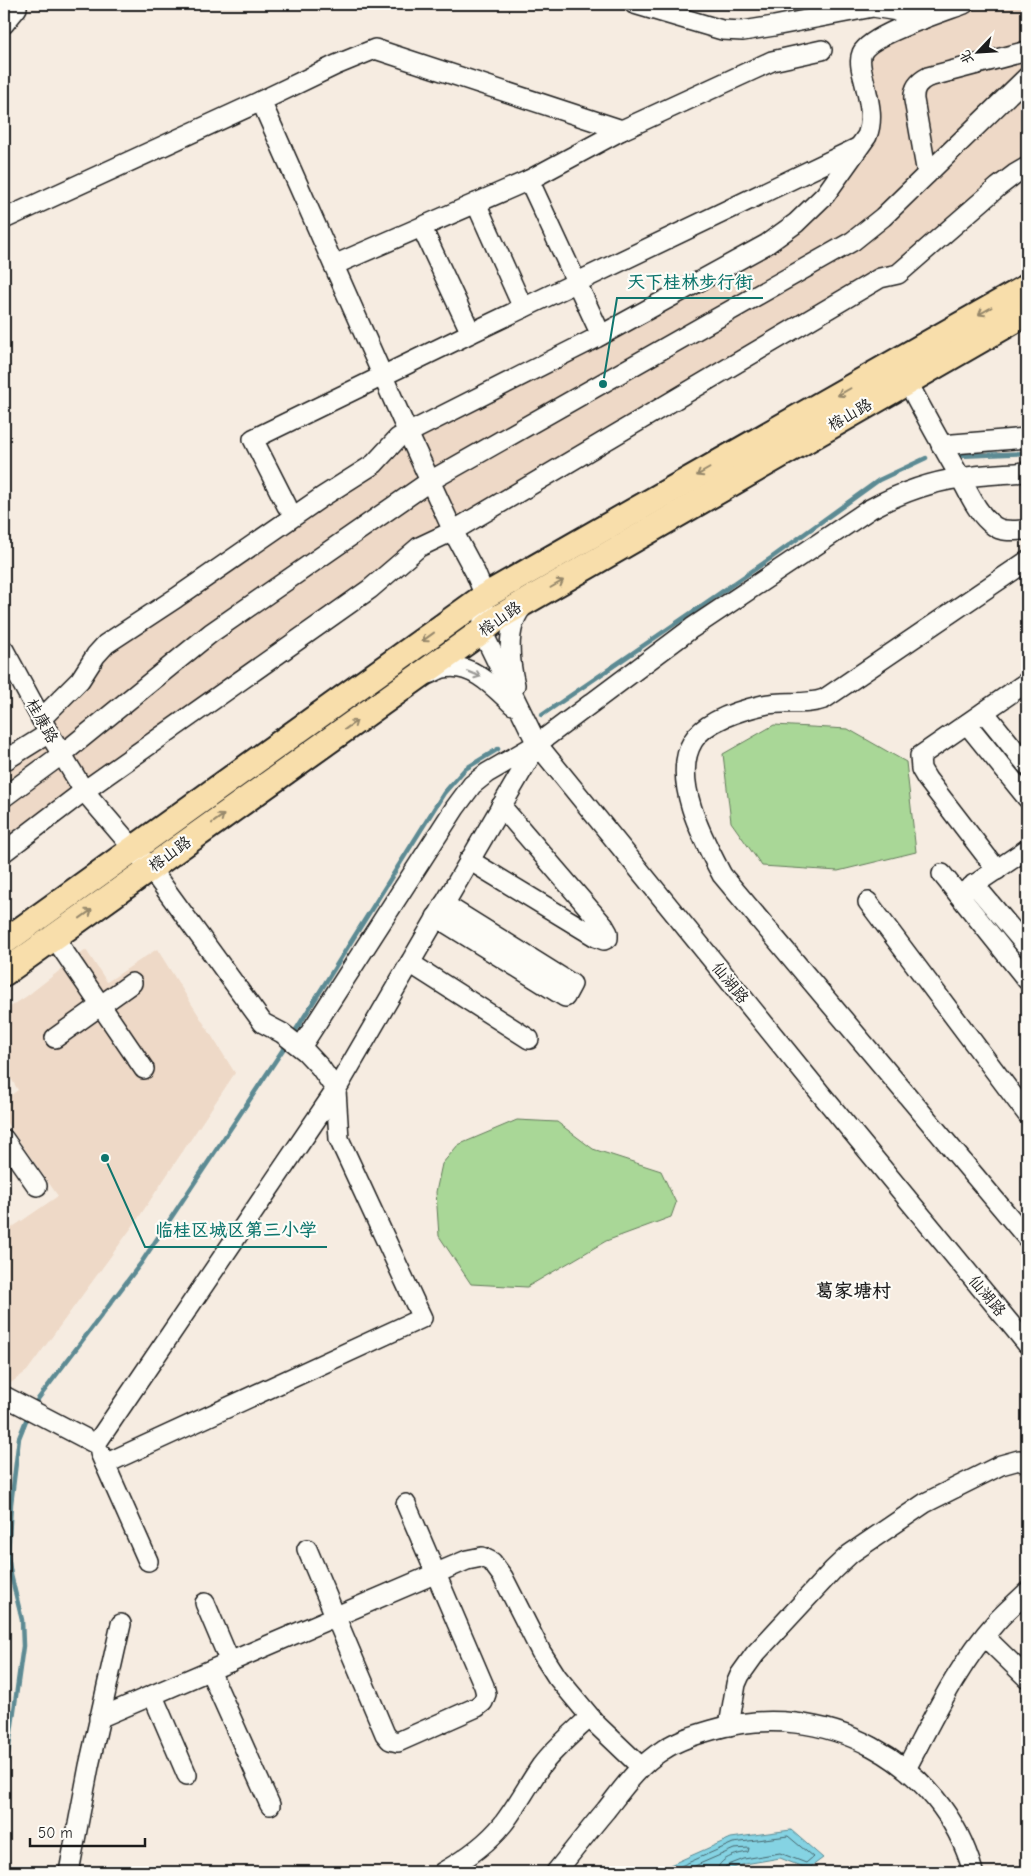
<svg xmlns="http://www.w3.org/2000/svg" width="1031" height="1876" font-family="'Comic Neue','LXGW WenKai TC',sans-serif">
	<rect width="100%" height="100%" fill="#f6ece1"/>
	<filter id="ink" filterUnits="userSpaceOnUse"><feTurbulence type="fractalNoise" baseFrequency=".02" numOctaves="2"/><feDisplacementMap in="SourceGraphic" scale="10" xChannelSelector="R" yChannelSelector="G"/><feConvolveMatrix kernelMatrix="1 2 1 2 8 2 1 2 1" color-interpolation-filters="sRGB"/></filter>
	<g filter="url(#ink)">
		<g fill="#eed9c7">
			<path d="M964 4H1027V167L898 274 453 531 4 852V761L49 733 41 719 96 655 380 459 767 244 867 136 862 54Z"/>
			<path d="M157 949 235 1073 135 1223 27 1371 4 1388V1233L58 1196 4 1119V1100L18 1090 4 1067V1011L27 996 86 950 107 982Z"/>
		</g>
		<g fill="#a9d797" stroke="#627a5a">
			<path d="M774 725 848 729 906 762 916 852 838 871 762 866 731 822 723 754Z"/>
			<path d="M517 1120 557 1122 593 1149 661 1171 676 1203 671 1217 606 1241 527 1287 471 1284 439 1236 436 1192 442 1164 458 1145Z"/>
		</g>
		<path fill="#85d3e3" stroke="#5b8a93" d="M791 1830 823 1858 808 1869 780 1858 745 1864 722 1872H663L670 1865 731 1838Z"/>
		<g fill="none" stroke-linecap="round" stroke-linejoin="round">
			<g stroke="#46656c" stroke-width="1">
				<path d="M670 1872 674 1869 733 1843 788 1836 813 1857 806 1863 780 1853 744 1859 726 1866 723 1872"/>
				<path d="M681 1872 734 1849 749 1848 748 1852C736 1854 718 1858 717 1872"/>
			</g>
			<g stroke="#5b8a93" stroke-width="4.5">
				<path d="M959 456 1027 453"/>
				<path d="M542 715 771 558 879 480 926 458"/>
				<path d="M294 1033 444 793 465 769 498 749"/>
				<path d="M32 1407 141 1263 286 1045"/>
				<path d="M4 1782 23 1646 22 1620 11 1575 8 1556 11 1504 19 1438 29 1413"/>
			</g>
			<g stroke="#1c1c1c" stroke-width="22">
				<g id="minor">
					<path d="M634 4 722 30 743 31 774 26 873 7 904 12 921 20"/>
					<path d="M4 24 17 8V4"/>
					<path d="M261 101 408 433 453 531 475 572 485 596 482 631 537 744 821 1094 1027 1344"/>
					<path d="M927 174 914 100C913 88 918 82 928 77L1027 51"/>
					<path d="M529 180 601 335"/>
					<path d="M476 203 523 308"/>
					<path d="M4 219 261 101 336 65 375 49 622 130 772 61 822 50"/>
					<path d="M422 228 471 333"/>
					<path d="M334 265 529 180 622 130"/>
					<path d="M907 381C924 413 941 444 959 475 969 493 977 514 994 526 1003 533 1016 530 1027 530"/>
					<path d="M941 445 1027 438"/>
					<path d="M287 506 253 439 471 333 857 148"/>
					<path d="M1027 561 824 699C805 706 783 700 763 705 741 710 705 721 693 741 670 779 704 841 722 875L1027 1238"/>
					<path d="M4 650 49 733 84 791 150 868 263 1023 282 1033 305 1051 320 1067 336 1090 339 1139 422 1318 105 1464"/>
					<path d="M429 674C434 672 439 669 444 668 472 662 495 688 513 705"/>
					<path d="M515 685C509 659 505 623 526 603"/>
					<path d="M984 712 1027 765"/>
					<path d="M41 719 80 680 96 655 106 644 176 598 322 497 374 464 398 438 596 338 767 244 796 223 825 195 867 136C874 119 869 101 865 84 863 75 858 62 862 53 870 35 943 12 964 4"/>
					<path d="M967 724 1027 798"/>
					<path d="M4 761 49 733"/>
					<path d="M4 797 61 755 211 633 430 481 853 241 883 217 1027 77"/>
					<path d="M4 852 84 791 370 589 419 547 453 531 880 278 898 274 998 187 1015 174 1027 167"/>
					<path d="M469 860 596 937 604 940 608 938V933L604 926 501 806"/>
					<path d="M997 870 927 779 921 769 920 756 1027 682"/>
					<path d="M942 874 1027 980"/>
					<path d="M974 884 1027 947"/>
					<path d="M959 895 1027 849"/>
					<path d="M868 902 1027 1114"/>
					<path d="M436 917 565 997 572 984 444 904"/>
					<path d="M54 937 144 1069"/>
					<path d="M410 963 529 1039"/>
					<path d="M55 1038 132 983"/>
					<path d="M301 1047 455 808 472 785 487 773 537 744 692 628 870 509C898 494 930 482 961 478 983 474 1005 474 1027 472"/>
					<path d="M4 1139 37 1186"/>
					<path d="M4 1396 96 1444 336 1090 537 745"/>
					<path d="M100 1453 148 1561"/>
					<path d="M307 1549 385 1734 390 1740 398 1742 477 1707 483 1702 486 1694 484 1686 406 1504"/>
					<path d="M205 1603 230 1662"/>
					<path d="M985 1637 1027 1678"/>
					<path d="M210 1671 270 1805"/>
					<path d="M153 1696 187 1775"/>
					<path d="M99 1718 467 1560 482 1557 492 1562 503 1577 541 1652 557 1677 597 1725 641 1767"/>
					<path d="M729 1726 736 1684 740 1675 755 1654 833 1570 850 1554 925 1503 1001 1465 1019 1460 1027 1464"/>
					<path d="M906 1769C933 1718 958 1664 997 1621 1006 1611 1017 1602 1027 1592"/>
					<path d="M69 1872 89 1766 121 1624"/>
					<path d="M443 1872C464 1860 487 1844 503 1824 517 1806 528 1785 541 1766 555 1748 573 1733 590 1717"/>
					<path d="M556 1872C573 1851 589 1830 606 1810 623 1788 639 1765 663 1750 678 1740 695 1735 712 1730 823 1698 942 1760 973 1872"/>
				</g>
			</g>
			<g stroke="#1c1c1c" stroke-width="29">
				<g id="major">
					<path d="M4 942 485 596 1027 287"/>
					<path d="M4 973 482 631 501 616 1027 313"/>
				</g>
			</g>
			<use href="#minor" stroke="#fdfcf7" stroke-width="19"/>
			<use href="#major" stroke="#f8deab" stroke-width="25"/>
		</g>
		<defs><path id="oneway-shaft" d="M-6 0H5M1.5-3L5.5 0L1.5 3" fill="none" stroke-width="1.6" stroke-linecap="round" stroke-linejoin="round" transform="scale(1.25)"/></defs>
		<g stroke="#95876b">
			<use href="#oneway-shaft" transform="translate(985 311) rotate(150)"/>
			<use href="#oneway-shaft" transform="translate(844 392) rotate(150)"/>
			<use href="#oneway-shaft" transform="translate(703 472) rotate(150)"/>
			<use href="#oneway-shaft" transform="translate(557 584) rotate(-30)"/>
			<use href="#oneway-shaft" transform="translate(428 637) rotate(144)"/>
			<use href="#oneway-shaft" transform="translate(351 725) rotate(-36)"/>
			<use href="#oneway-shaft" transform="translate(218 819) rotate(-36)"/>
			<use href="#oneway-shaft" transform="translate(86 914) rotate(-36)"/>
		</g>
		<use stroke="#989794" href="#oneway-shaft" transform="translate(474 674) rotate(22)"/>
	</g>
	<g text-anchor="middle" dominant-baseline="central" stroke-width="4.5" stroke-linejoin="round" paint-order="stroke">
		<g font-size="16" fill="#1c1c1c" stroke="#fdfcf7">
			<text transform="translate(850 415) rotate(-30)">榕山路</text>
			<text transform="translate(500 619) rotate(-35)">榕山路</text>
			<text transform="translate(42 721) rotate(61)">桂康路</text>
			<text transform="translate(170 854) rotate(-36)">榕山路</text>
			<text transform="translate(730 983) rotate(51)">仙湖路</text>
			<text transform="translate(987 1296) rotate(50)">仙湖路</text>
		</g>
		<g font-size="19" font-weight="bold" fill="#1c1c1c" stroke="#fdfcf7">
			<text x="853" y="1291">葛家塘村</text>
		</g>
	</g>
	<path fill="none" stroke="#0f766e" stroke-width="2" d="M603 384L617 298H763M105 1158L145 1247H327"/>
	<g fill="#0f766e" stroke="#fdfcf7" stroke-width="2">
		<circle cx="603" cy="384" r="5"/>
		<circle cx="105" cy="1158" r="5"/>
	</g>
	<g font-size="18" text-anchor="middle" font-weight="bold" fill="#0f766e" stroke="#fdfcf7" stroke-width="4.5" stroke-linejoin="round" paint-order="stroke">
		<text x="690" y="288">天下桂林步行街</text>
		<text x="236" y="1236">临桂区城区第三小学</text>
	</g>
	<rect width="1031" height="1876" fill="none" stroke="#fdfcf7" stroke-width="20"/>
	<rect x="10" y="10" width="1011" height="1856" fill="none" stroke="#1c1c1c" stroke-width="2" filter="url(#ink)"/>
	<g transform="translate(978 52) rotate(245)" stroke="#fdfcf7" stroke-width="4" paint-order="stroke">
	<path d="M0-4L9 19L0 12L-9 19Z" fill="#1c1c1c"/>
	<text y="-8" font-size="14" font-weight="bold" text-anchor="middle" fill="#1c1c1c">北</text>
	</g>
	<path d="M30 1838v8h115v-8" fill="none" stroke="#1c1c1c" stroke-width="2.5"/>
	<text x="38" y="1838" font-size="15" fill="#1c1c1c" stroke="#fdfcf7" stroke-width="4" paint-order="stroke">50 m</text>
</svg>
